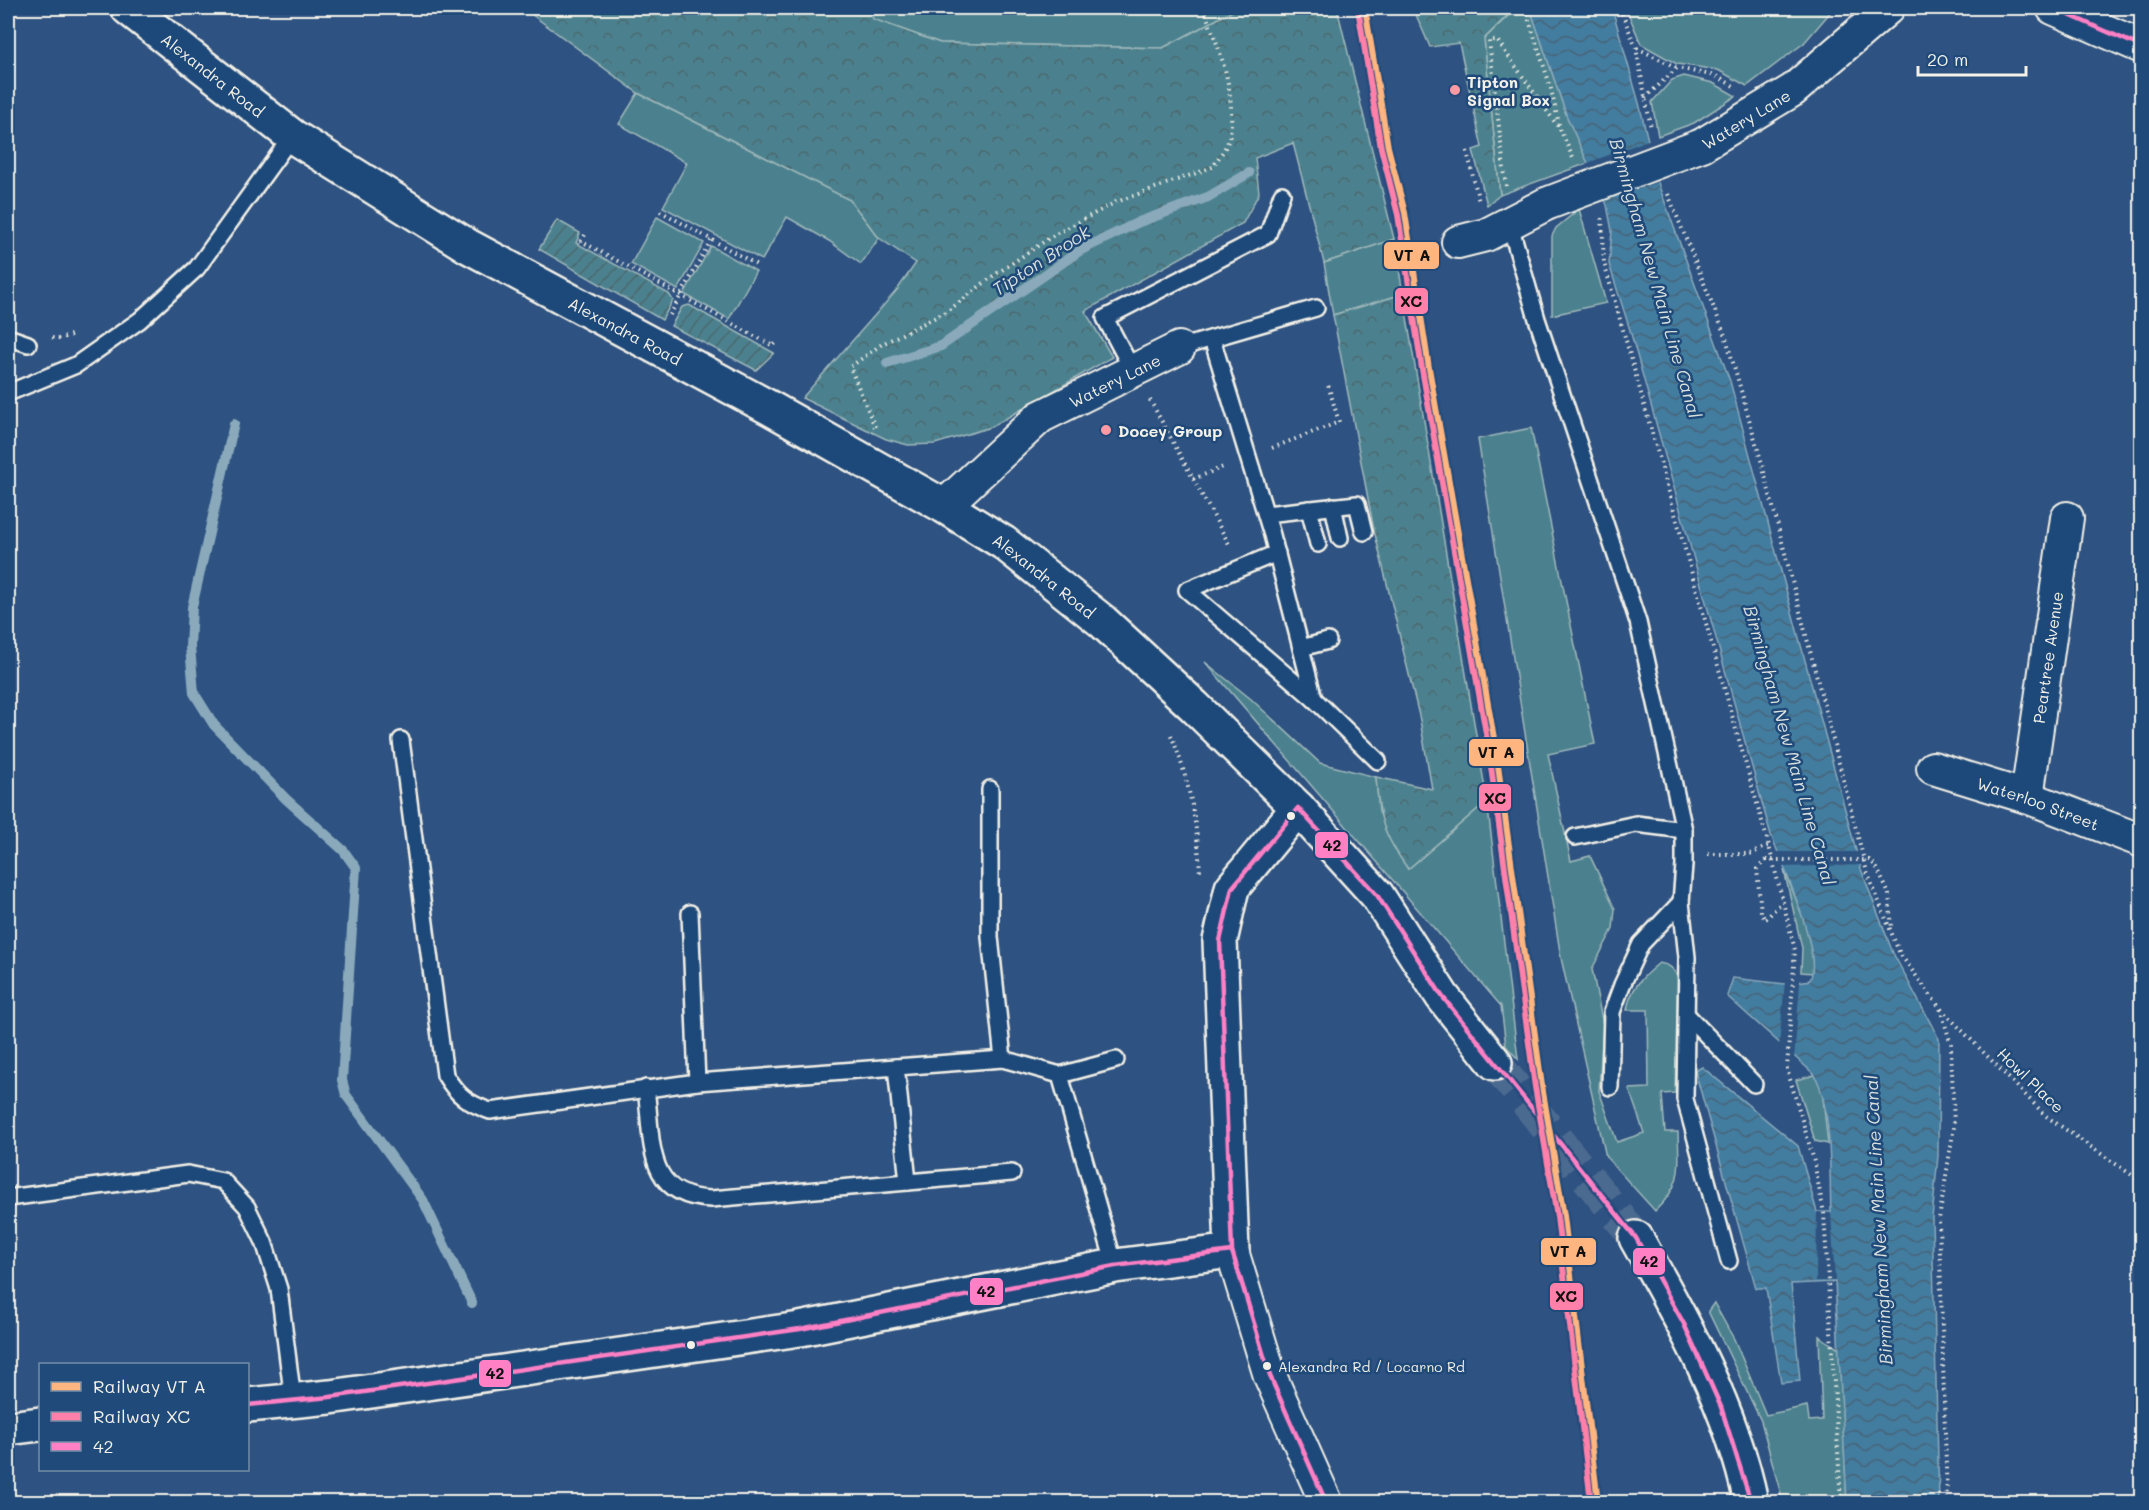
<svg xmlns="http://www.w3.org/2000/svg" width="2149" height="1510" font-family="Mali,sans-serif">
	<defs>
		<pattern id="forest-crowns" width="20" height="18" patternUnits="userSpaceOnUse" patternTransform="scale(1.5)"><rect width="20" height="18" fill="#4c818e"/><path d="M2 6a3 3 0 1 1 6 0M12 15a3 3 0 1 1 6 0" fill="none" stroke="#4b676e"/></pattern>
		<pattern id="garden-furrows" width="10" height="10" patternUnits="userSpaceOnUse" patternTransform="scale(1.5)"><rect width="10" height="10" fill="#4c818e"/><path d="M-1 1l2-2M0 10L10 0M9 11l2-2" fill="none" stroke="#4b676e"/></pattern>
		<pattern id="water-waves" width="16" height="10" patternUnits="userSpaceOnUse" patternTransform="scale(1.5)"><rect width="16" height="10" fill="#437b9f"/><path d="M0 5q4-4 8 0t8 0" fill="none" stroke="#466477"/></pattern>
	</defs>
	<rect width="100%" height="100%" fill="#2e5281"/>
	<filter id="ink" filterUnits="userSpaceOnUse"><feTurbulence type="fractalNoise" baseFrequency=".0167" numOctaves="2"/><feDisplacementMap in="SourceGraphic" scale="12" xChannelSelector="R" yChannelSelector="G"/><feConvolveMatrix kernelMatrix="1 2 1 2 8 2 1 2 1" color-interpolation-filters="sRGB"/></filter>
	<g filter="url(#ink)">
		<g fill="#4c818e" stroke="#a0b9bb" stroke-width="1.5">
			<path d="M869 8H1238L1163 48 940 43 872 19Z"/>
			<path d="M1506 8H1530L1567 117 1588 163 1500 195 1484 39 1508 16Z"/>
			<path d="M1626 8H1834L1804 43 1747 86 1718 70 1677 64 1641 44Z"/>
			<path d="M1684 76 1713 83 1736 96 1694 123 1658 136 1652 102 1672 80Z"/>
			<path d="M638 93 850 200 879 238 861 264 829 241 787 217 762 260 663 207 687 163 619 124Z"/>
			<path d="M1579 209 1606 303 1552 315V236L1556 228Z"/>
			<path d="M657 217 704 243 678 290 631 264Z"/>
			<path d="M1394 239 1403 294 1333 315 1324 263Z"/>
			<path d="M711 246 756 271 729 319 684 294Z"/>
			<path d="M1531 428 1595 744 1548 754 1571 861 1590 856 1615 909 1613 929 1592 969 1603 1025 1599 1091 1617 1142 1644 1133 1629 1089 1649 1088 1648 1010H1627C1630 989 1643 976 1659 963 1670 965 1674 968 1678 979L1675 1093 1662 1094 1665 1132H1678C1679 1169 1683 1184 1655 1211L1606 1157 1561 958 1478 439Z"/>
			<path d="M1205 662 1251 699 1320 763 1376 777 1379 812 1408 869 1487 801 1518 1059 1506 1046 1501 1006Z"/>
			<path d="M1784 870C1797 901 1814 939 1813 973L1801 972 1802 948Z"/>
			<path d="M1815 1075 1822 1089 1828 1144 1815 1141 1796 1080Z"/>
			<path d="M1714 1303 1734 1339 1766 1415 1807 1406 1809 1421 1822 1420 1819 1336 1839 1349 1847 1502H1783L1761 1421 1708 1311Z"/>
		</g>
		<g fill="url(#forest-crowns)" stroke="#a0b9bb" stroke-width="1.5">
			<path d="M523 8H869L873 19 940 43 1163 48 1238 8H1337L1394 239 1324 263 1293 143 1255 158 1259 193 1243 223 1085 311 1112 357 991 427 935 444 908 445 886 439 802 398 897 290 916 263 879 238 850 200 638 93Z"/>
			<path d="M1413 8H1506L1508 15 1484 39 1500 195 1487 205 1473 150 1482 147 1459 43 1430 47Z"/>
			<path d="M1403 294 1487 801 1408 869C1383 834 1379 820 1376 777L1432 789 1420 720 1374 530 1333 315Z"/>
		</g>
		<g fill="url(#garden-furrows)" stroke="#a0b9bb" stroke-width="1.5">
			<path d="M557 220 580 233 576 243 669 294 673 300 662 320 539 249Z"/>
			<path d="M689 305 774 353 756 370 671 326 682 307Z"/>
		</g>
		<path fill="url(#water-waves)" stroke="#8aaabc" stroke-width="1.5" d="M1530 8H1612L1639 103 1659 186 1730 381 1861 869 1893 953 1939 1039 1938 1156 1932 1218 1939 1502H1847L1835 1282 1791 1284 1800 1381 1781 1383 1766 1288H1756L1695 1071 1702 1067 1798 1146 1817 1212H1831C1829 1171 1833 1112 1815 1075L1727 996 1733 978 1785 984 1810 980C1823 953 1782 864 1771 835L1630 330 1609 264 1612 231 1607 205 1567 117Z"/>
		<g fill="#2e5281">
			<path d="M1651 139 1661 181 1602 201 1585 164Z"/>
			<path d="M1774 852H1859L1863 865 1780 867Z"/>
			<path d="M1800 980V983L1794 1060 1779 1047 1785 981Z"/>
			<path d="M1817 1212 1831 1213 1835 1281H1816Z"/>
		</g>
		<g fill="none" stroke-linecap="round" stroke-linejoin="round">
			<g stroke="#8aaabc" stroke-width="10">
				<path d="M887 363 941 346 1081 250 1139 222 1208 197 1249 173"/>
				<path d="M234 424 192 607 190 647 194 693 214 725 286 799 343 850 356 868 342 1080 346 1095 423 1200 472 1303"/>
			</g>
			<path stroke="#4c6a90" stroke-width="33" stroke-dasharray="33 16" stroke-linecap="butt" d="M1495 1063 1636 1238"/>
			<g stroke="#f4f1e8" stroke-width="20">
				<g id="service">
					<path d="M1510 225 1537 319 1638 622 1684 830V865L1681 902 1687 957 1685 1099 1729 1261"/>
					<path d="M8 337 28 344"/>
					<path d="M1212 339 1272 535 1314 699 1378 761"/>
					<path d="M1179 348 1316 308"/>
					<path d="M1133 371 1105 318 1268 234 1282 194"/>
					<path d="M8 393 76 365 140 320 197 268 292 136"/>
					<path d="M1333 506 1340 538"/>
					<path d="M1309 509 1318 544"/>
					<path d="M1266 514 1357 504 1364 532"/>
					<path d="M1277 553 1187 590 1314 699"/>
					<path d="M1301 648 1328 641"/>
					<path d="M401 740 445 1075C457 1095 467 1103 490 1111L697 1082 1003 1059 1060 1075 1115 1266"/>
					<path d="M990 789V937L1003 1059"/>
					<path d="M1575 837 1636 824 1684 830"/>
					<path d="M690 913 697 1082"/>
					<path d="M1687 1015 1754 1084"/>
					<path d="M896 1067 908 1182"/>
					<path d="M1060 1075 1116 1060"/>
					<path d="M1610 1087 1612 1012 1622 985 1641 944 1681 902"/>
					<path d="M646 1088C653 1140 644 1197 711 1199L1012 1173"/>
					<path d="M8 1198 188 1174 223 1181 247 1207 264 1242 279 1289 293 1400"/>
				</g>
			</g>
			<g stroke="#f4f1e8" stroke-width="36">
				<g id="minor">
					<path d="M2053 8 2142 47"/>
					<path id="s1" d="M1702 145 1793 90 1888 8"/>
					<path d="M1458 242 1486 235 1546 204"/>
					<path id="s2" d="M944 506 1040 417 1179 348"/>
					<path id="s3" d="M1933 768 2027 797 2142 841"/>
					<path id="s4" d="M2027 797 2067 518"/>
					<path d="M1232 1251 1270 1376 1326 1502"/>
				</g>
			</g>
			<g stroke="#f4f1e8" stroke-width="38">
				<g id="tertiary">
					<path d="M248 1405 330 1397 800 1329 1115 1266 1232 1251 1220 941 1232 888 1298 808"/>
					<path d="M8 1428 40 1424"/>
				</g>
			</g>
			<g stroke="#f4f1e8" stroke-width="38">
				<g id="secondary">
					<path id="s5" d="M128 8 292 136 468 246 770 408 944 506 1004 543 1102 621 1194 706 1298 808 1377 895 1442 996 1495 1063"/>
					<path d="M1636 1238C1683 1321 1732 1408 1751 1502"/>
				</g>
			</g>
			<g stroke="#f4f1e8" stroke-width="4" stroke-dasharray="1.5 4.5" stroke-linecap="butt">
				<path d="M1525 8 1550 85 1560 129 1573 158"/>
				<path d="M1620 8 1636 48 1651 128"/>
				<path d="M1637 48 1677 68"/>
				<path d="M1645 98 1677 68 1716 76 1734 86"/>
				<path d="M1467 151 1479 202"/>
				<path d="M1506 186 1489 41 1497 40 1559 128"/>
				<path d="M1668 194 1726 338 1762 464 1867 872 1900 954 1940 1008 1951 1044 1954 1127 1939 1219 1947 1502"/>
				<path d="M660 211 759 266"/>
				<path d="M1602 218 1604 263 1769 846 1795 950 1787 1069 1813 1157 1824 1213 1841 1502"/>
				<path d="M585 235 581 241 773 346 778 341"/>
				<path d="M670 315 711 240"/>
				<path d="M52 338 58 339 71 335"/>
				<path d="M1150 400 1230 546"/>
				<path d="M875 427 850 367 882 344 948 311 993 276 1054 235 1116 202 1213 167C1218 158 1229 145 1230 134 1236 90 1219 47 1203 8"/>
				<path d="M1272 448 1339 422 1328 385"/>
				<path d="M1193 479 1226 466"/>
				<path d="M1171 735C1189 778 1198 827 1200 874"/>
				<path d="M1708 854H1750L1769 846"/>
				<path d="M1766 860 1757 869 1761 912 1765 920 1782 902"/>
				<path d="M1889 894 1892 929"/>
				<path d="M1941 1009 2046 1116 2142 1182"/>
			</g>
			<use href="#service" stroke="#1f4a7a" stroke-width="15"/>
			<use href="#minor" stroke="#1f4a7a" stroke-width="32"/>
			<use href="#tertiary" stroke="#1f4a7a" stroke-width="33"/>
			<use href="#secondary" stroke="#1f4a7a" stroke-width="33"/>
			<g stroke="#f4f1e8" stroke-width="36" stroke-linecap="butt">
				<path id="minor-bridge" d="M1546 204 1702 145"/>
			</g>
			<path stroke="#f4f1e8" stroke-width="4" stroke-dasharray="1.5 4.5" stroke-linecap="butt" d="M1766 860H1869L1876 866 1889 894"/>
			<use href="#minor-bridge" stroke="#1f4a7a" stroke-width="32"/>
			<g stroke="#1f4a7a" stroke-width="9">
				<g id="bus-1">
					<path d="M2053 8 2142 47"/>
					<path d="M248 1405 330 1397 800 1329 1115 1266 1232 1251"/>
					<path d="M1326 1502 1270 1376 1232 1251 1220 941 1232 888 1298 808 1377 895 1442 996 1636 1238 1684 1324 1721 1407 1751 1502"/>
				</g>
			</g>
			<use href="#bus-1" stroke="#ff80c5" stroke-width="4.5"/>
			<g stroke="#1f4a7a" stroke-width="10">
				<path id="rail-1" d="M1365 8 1388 147 1405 213 1429 368 1495 744 1542 1086 1564 1216 1598 1502"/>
			</g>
			<g stroke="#1f4a7a" stroke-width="10">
				<path id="rail-2" d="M1358 9 1381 148 1398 215 1422 369 1488 745 1535 1087 1557 1217 1591 1502"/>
			</g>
			<use href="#rail-1" stroke="#ffb580" stroke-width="6"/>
			<use href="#rail-2" stroke="#ff80a9" stroke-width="6"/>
		</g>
	</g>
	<g fill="#ff9aa2" stroke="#1f4a7a" stroke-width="2">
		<circle cx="1455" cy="90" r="6"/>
		<circle cx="1106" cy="430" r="6"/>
	</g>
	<g fill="#f4f1e8" stroke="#1f4a7a" stroke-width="2">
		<circle cx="1291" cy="816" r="5"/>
		<circle cx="691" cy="1345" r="5"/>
		<circle cx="1267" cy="1366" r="5"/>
	</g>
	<g text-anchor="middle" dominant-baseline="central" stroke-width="5" stroke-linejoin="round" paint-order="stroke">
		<g font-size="14" fill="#f4f1e8" stroke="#1f4a7a" text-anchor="start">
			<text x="1278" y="1366">Alexandra Rd / Locarno Rd</text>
		</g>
		<g font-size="16" fill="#f4f1e8" stroke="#1f4a7a">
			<text stroke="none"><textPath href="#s5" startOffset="108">Alexandra Road</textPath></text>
			<text stroke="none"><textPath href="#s1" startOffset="51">Watery Lane</textPath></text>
			<text stroke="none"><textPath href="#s5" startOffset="594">Alexandra Road</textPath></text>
			<text stroke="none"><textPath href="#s2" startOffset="214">Watery Lane</textPath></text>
			<text stroke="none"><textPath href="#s5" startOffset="1080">Alexandra Road</textPath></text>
			<text stroke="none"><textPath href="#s4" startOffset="141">Peartree Avenue</textPath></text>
			<text stroke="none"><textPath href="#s3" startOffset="111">Waterloo Street</textPath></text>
			<text transform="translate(2031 1080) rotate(44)">Howl Place</text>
		</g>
		<g font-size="16" font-weight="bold" fill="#f4f1e8" stroke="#1f4a7a" text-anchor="start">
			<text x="1467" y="81">Tipton<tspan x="1467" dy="18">Signal Box</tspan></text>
			<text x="1118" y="430">Docey Group</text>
		</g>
		<g font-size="18" font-style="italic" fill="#d9dfdd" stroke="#1f4a7a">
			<text transform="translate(1041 260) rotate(-33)">Tipton Brook</text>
			<text transform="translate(1656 278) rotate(74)">Birmingham New Main Line Canal</text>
			<text transform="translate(1790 745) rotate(74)">Birmingham New Main Line Canal</text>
			<text transform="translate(1878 1220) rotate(-93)">Birmingham New Main Line Canal</text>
		</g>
	</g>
	<g stroke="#1f4a7a" stroke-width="2">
		<rect x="1383" y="241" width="57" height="29" rx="6" fill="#ffb580"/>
		<rect x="1394" y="287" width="35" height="28" rx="6" fill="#ff80a9"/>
		<rect x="1468" y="738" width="57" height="29" rx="6" fill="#ffb580"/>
		<rect x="1478" y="783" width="34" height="29" rx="6" fill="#ff80a9"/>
		<rect x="1314" y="831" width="35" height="28" rx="6" fill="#ff80c5"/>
		<rect x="1540" y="1237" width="57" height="29" rx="6" fill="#ffb580"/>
		<rect x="1632" y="1247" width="34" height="29" rx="6" fill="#ff80c5"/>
		<rect x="969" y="1277" width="35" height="29" rx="6" fill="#ff80c5"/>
		<rect x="1549" y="1282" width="35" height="29" rx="6" fill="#ff80a9"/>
		<rect x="478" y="1359" width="34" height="29" rx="6" fill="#ff80c5"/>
	</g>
	<g font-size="16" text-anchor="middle" font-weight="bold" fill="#111">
		<text x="1412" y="261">VT A</text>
		<text x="1411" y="307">XC</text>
		<text x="1496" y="758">VT A</text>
		<text x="1495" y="804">XC</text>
		<text x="1332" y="851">42</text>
		<text x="1568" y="1257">VT A</text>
		<text x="1649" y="1267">42</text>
		<text x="986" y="1297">42</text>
		<text x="1566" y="1302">XC</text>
		<text x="495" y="1379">42</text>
	</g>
	<rect width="2149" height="1510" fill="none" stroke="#1f4a7a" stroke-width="30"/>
	<rect x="15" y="15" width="2119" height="1480" fill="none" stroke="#f4f1e8" stroke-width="2" filter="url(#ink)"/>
	<rect x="39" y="1363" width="210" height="108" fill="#1f4a7a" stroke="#748da6" stroke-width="1.5"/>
	<rect x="51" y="1382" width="30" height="9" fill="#ffb580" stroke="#748da6" stroke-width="1.5"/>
	<text x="93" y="1393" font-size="18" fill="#f4f1e8">Railway VT A</text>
	<rect x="51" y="1412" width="30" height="9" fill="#ff80a9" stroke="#748da6" stroke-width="1.5"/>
	<text x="93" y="1423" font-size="18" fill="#f4f1e8">Railway XC</text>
	<rect x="51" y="1442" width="30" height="9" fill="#ff80c5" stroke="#748da6" stroke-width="1.5"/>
	<text x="93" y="1453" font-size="18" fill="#f4f1e8">42</text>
	<path d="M1918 66v9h108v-9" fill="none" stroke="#f4f1e8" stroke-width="3"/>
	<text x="1927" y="66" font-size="18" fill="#f4f1e8" stroke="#1f4a7a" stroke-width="4.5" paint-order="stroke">20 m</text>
</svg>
